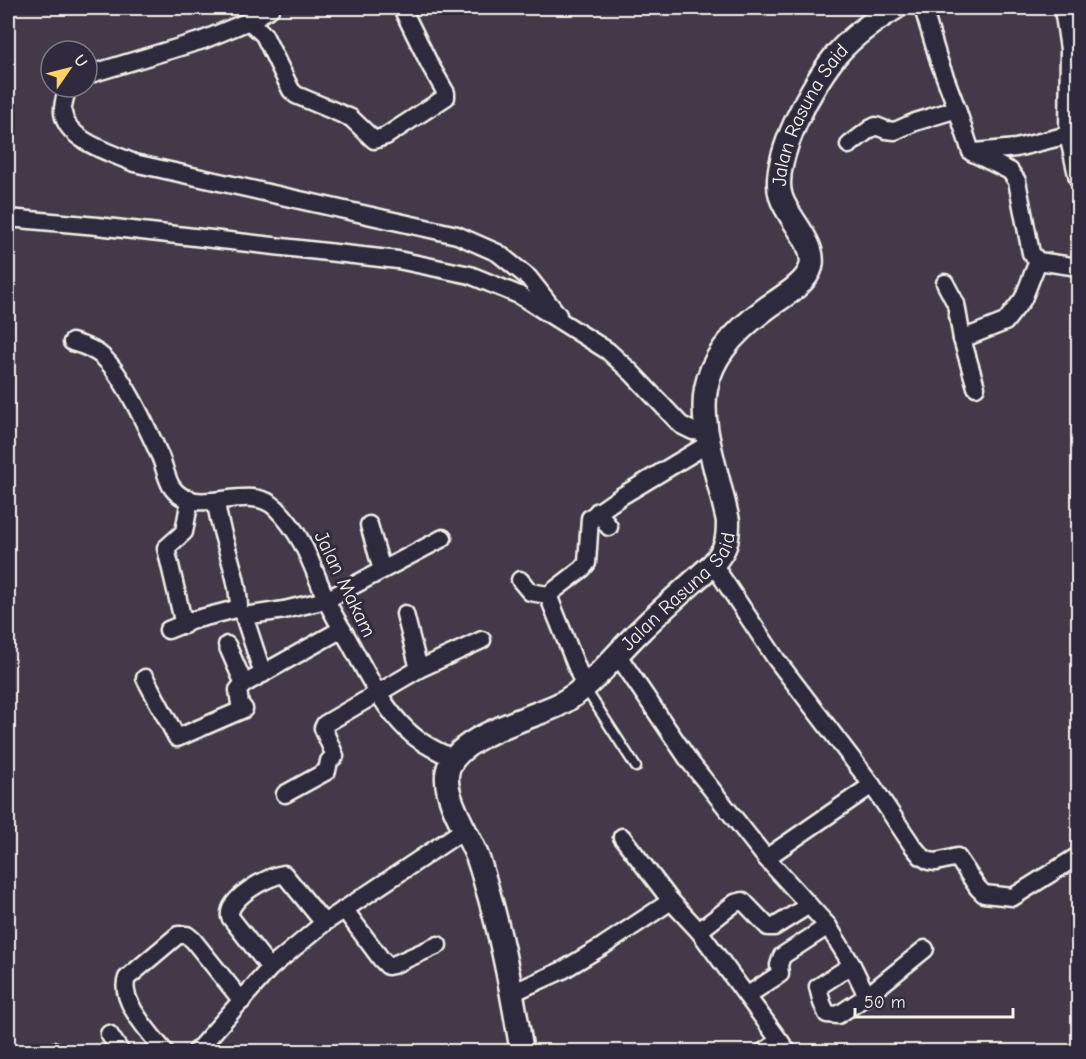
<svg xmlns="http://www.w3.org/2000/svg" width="1086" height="1059" font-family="'Comic Neue',sans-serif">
	<rect width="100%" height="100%" fill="#433948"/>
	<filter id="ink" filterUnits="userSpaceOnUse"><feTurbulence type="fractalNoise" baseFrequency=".0167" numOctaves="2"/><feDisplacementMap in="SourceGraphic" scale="12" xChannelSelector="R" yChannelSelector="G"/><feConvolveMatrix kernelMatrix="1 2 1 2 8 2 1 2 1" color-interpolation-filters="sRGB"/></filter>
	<g filter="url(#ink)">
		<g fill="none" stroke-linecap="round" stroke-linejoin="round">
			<g stroke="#f4f1e8" stroke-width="13">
				<path id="lane" d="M585 688 636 767"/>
			</g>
			<g stroke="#f4f1e8" stroke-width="21">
				<g id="street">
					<path d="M923 8 939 61 957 109"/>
					<path d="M1063 8 1069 49 1068 135 1078 179"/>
					<path d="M249 21 264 35 291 90 296 95 351 118 374 140 386 136 446 97V93L430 65 402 8"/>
					<path d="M87 75 203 40 249 21 271 8"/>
					<path d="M71 87 67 90C65 97 62 107 63 113 67 141 112 153 134 163L457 235 498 253 529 278 558 315"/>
					<path d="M849 145 870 129 876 126 886 130 895 131 915 122 957 109 971 152 1010 171 1017 181 1031 253 1038 261 1078 267"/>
					<path d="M975 152 1016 148 1068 135"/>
					<path d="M8 218 97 226 398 260 470 275 519 295 608 351 632 373 681 425 693 431 706 432"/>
					<path d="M945 283 956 304 962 339 976 387"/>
					<path d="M962 339 1005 322 1023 299 1038 261"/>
					<path d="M72 342C83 345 95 349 104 358 124 377 148 430 160 456 164 465 166 477 171 486 194 522 248 480 276 508 304 536 311 564 326 599 332 614 342 628 350 643 366 672 382 706 407 730 420 743 436 751 453 758"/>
					<path d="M598 511 609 527"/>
					<path d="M369 525 382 570"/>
					<path d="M713 564 776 659 872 785 912 845 921 856 929 861 936 862 957 857 978 888 984 894 1013 897 1078 856"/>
					<path d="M520 580 530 592 548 595 585 688"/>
					<path d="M548 595 582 569 587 563 590 518 620 497 708 444"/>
					<path d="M405 614 419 669"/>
					<path d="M184 625 166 548 184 532 190 499"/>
					<path d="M168 630 193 620 236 609 239 607C238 571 220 537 216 502"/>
					<path d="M227 645 244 684"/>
					<path d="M617 654 690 762 766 858 828 926 852 965 867 996 838 1015 827 1014 822 1003 818 987 852 965"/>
					<path d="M263 674 244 616 284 610 326 600 443 538"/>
					<path d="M145 678 177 738 244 709 240 704 238 690 244 684 342 629"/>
					<path d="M285 794 327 771 329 761 335 756 323 728 325 724 419 669 482 640"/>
					<path d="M622 837 671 901 699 931 788 1052"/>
					<path d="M766 858 872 785"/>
					<path d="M344 909 381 959 388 966 393 965 438 945"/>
					<path d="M699 931 735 903 743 901 768 927H774L809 905"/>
					<path d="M270 968 230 917C227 898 268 876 284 874L324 923"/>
					<path d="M512 993 563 970 603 946 671 901"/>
					<path d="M748 995 780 974 779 965 782 956 828 926"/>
					<path d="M867 996 925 949"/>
					<path d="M109 1034 121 1052"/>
					<path d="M56 1051V1052"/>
					<path d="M165 1052C151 1034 118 1000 127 978L178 935H187L193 940 242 1001"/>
					<path d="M196 1052 270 968 324 923 465 829"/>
					<path d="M763 1052 780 1041"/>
				</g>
			</g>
			<g stroke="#f4f1e8" stroke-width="27">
				<g id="secondary">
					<path id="s1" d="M522 1052C513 999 504 947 489 895 485 882 482 869 477 856 468 833 445 800 447 775 450 738 529 719 558 705 593 687 614 655 642 629 665 606 689 586 713 564 726 549 728 542 728 521 707 425 673 376 768 307 782 297 806 284 811 267 817 244 788 219 781 197 769 161 814 80 838 53 854 35 875 20 895 8"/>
				</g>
			</g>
			<use href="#lane" stroke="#2f2a3d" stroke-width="8"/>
			<use href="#street" stroke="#2f2a3d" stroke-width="16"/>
			<use href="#secondary" stroke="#2f2a3d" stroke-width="22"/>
		</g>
	</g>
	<g text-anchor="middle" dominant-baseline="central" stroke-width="6" stroke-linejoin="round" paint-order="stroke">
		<g font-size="20" fill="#f4f1e8" stroke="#2f2a3d">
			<text stroke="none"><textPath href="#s1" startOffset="1149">Jalan Rasuna Said</textPath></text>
			<text transform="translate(345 584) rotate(64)">Jalan Makam</text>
			<text stroke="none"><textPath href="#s1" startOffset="592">Jalan Rasuna Said</textPath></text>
		</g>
	</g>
	<rect width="1086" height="1059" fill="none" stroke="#2f2a3d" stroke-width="30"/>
	<rect x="15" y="15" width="1056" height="1029" fill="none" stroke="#f4f1e8" stroke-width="2" filter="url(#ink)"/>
	<g transform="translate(69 69) rotate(55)"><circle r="28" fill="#2f2a3d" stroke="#7e7a81" stroke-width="1.5"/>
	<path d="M0-4.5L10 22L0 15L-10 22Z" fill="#ffd166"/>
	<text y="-9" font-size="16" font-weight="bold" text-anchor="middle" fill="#f4f1e8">U</text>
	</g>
	<path d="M855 1008v9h158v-9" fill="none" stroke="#f4f1e8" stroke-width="3"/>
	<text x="864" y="1008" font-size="18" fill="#f4f1e8" stroke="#2f2a3d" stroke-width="4.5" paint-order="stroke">50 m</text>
</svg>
